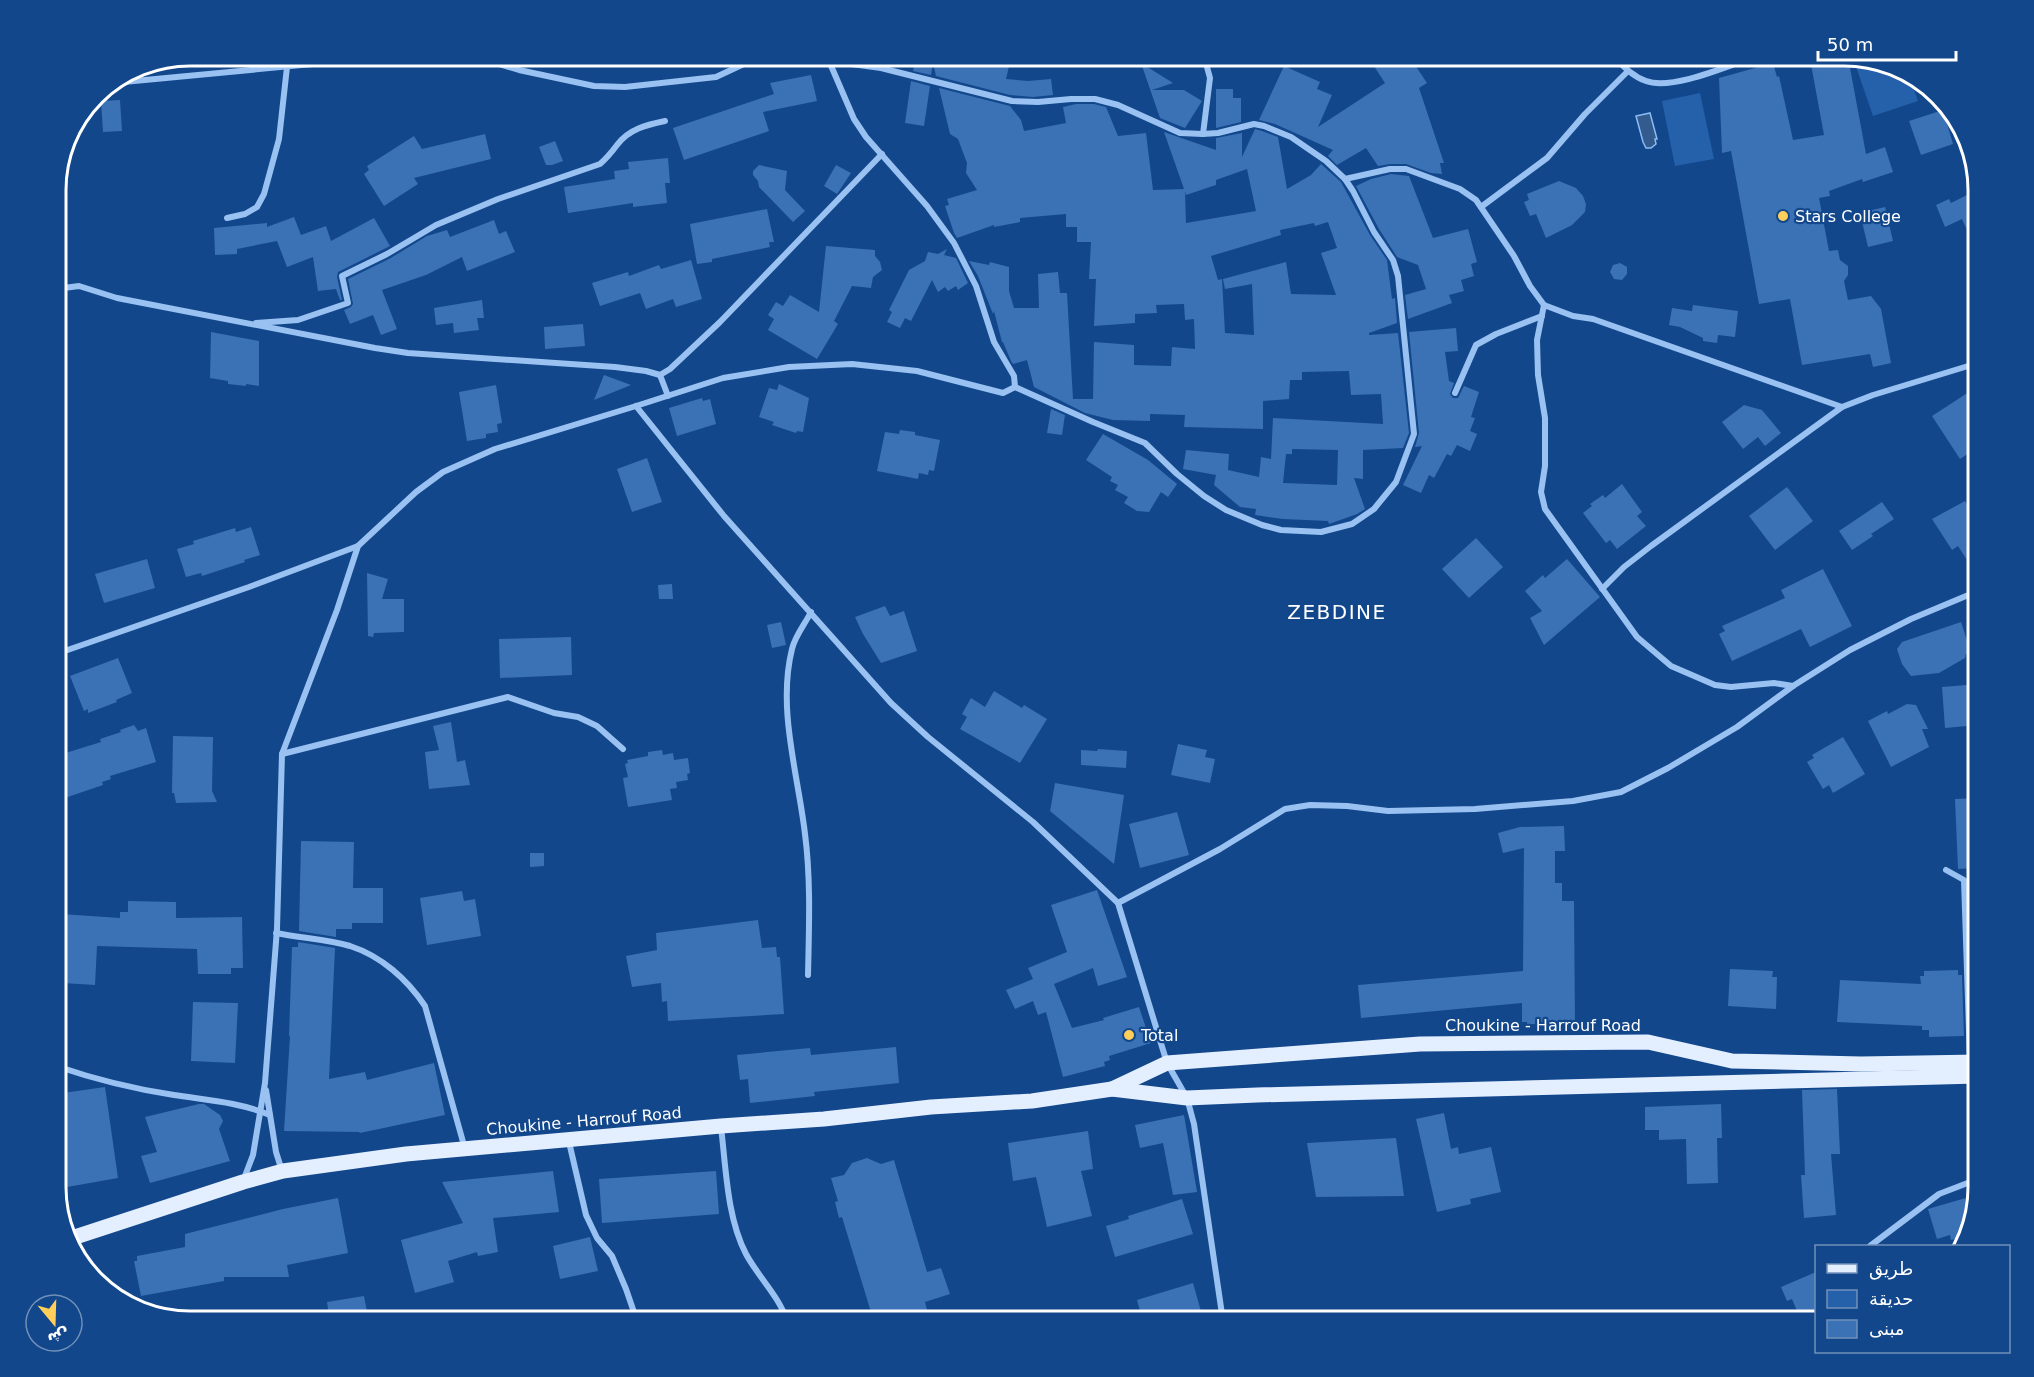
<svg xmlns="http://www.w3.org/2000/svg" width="2034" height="1377" font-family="'DejaVu Sans',Cairo,sans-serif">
	<rect width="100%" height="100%" fill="#12478b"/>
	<g fill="#2461aa">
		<path d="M1853 58 1909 76 1918 101 1873 116Z"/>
		<path d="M1700 93 1714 159 1675 166 1662 101Z"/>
	</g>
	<path fill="#335b8d" stroke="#8bbcf4" stroke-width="1.5" d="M1650 113 1657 139H1655L1656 144 1651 148H1646L1643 142 1636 116Z"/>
	<g fill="#3b71b5" fill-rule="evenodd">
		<path d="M916 56H984L1010 62 1006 79 1028 81 1051 79 1053 95 1033 97 1010 95 936 76 933 63 931 75 913 71Z"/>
		<path d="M1378 56H1409L1427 83 1419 88 1444 163H1440L1442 174 1431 173 1406 164H1390L1378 166 1366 148 1337 165 1328 156 1333 150 1275 124 1259 120 1284 66 1320 82 1317 89 1332 95 1318 127 1385 83 1370 60Z"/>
		<path d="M1829 56 1848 57 1866 154 1885 147 1893 172 1863 182 1862 179 1829 191 1830 196 1819 198 1829 251 1838 250 1840 260 1848 266V275L1844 281 1848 300 1871 296 1881 309 1891 363 1873 367 1870 354 1802 365 1790 299 1759 304 1731 151 1722 153 1719 78 1773 63 1777 77 1779 76 1793 140 1824 135 1810 59Z"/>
		<path d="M1141 63 1173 83 1152 90H1184L1202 101 1185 128 1160 118Z"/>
		<path d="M811 75 817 101 763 112 769 131 684 160 673 128 774 94 770 83Z"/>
		<path d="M911 81 930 86 924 126 905 123Z"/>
		<path d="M939 88 1010 106 1021 120 1024 131 1066 123 1063 107 1076 104H1094L1106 107 1118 136 1146 133 1153 190 1184 189 1164 132 1216 150V138L1242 133V157L1255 129 1262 131 1278 137 1287 189 1311 175 1321 164 1341 182 1370 235 1387 260 1392 299 1395 298 1397 323 1369 333V335L1398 333 1409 433 1403 448 1363 450V479L1354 478 1365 509 1357 514 1329 524 1328 521 1283 519 1255 515 1256 509 1240 507 1214 485 1216 475 1183 469 1186 450 1229 454 1228 470 1259 477 1261 457 1271 459 1273 418 1383 424 1381 394 1351 395 1349 371 1302 372V380H1290L1289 399 1263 401V429L1184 427 1185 415 1150 414V421L1113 420 1085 413 1034 387 1027 360 1013 364 1011 361 1003 342H1002L994 311 993 314 978 276 969 261 989 265 990 262 1009 267V291L1014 308H1039L1038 274 1058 272 1060 293H1067L1073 399H1093L1094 342 1134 345V365L1171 366 1172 347 1195 349 1194 319 1185 320 1184 304 1156 305 1157 313 1135 314V323L1094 326 1096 279H1089L1091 242H1077V227H1066V214L1020 218V222L994 227V225L957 238 954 233 945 206 949 205 947 199 977 190 966 173 967 163 958 139 950 134ZM1247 169 1256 211 1186 223 1185 191 1186 195 1216 185V180ZM1328 222 1337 248 1321 253 1336 295 1291 294 1286 262 1223 279 1225 289 1252 284 1254 335 1225 333 1222 279 1218 280 1211 256 1281 235 1280 230 1314 223 1315 226ZM1292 449 1338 450 1337 485 1283 483 1286 454H1292Z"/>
		<path d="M1216 89H1233V98H1241V122L1216 128Z"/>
		<path d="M120 100 122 131 103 132 101 101Z"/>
		<path d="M1943 110 1953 144 1921 155 1909 121Z"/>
		<path d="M485 134 491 159 414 178 418 184 384 206 364 174 369 170 367 166 414 136 422 149Z"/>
		<path d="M555 141 563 161 552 165H546L539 147Z"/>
		<path d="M668 158 670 183H665L667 203 633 207V203L568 213 564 187 615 179 614 171 629 169 628 162Z"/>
		<path d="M759 165 787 171 785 190 805 211 793 222 759 187 758 181 753 175V171Z"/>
		<path d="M836 165 851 173 837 194 824 186Z"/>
		<path d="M1391 174 1409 176 1433 238 1468 229 1477 262 1471 264 1474 276 1461 280 1464 291 1449 295 1452 303 1408 319 1405 295 1426 289 1418 265 1397 257 1379 229 1356 186 1371 179Z"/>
		<path d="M1559 181 1576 188 1583 196 1586 204 1585 212 1572 225 1546 238 1536 214 1530 216 1524 202 1529 200 1527 194Z"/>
		<path d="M1969 194 1971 199 1978 196V254L1962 219 1945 227 1936 205 1949 199 1951 203Z"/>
		<path d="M1885 207 1893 241 1868 247 1860 213Z"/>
		<path d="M767 209 774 242H769L770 247 712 259V262L697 264 690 224Z"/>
		<path d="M294 217 301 235 326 226 331 241 374 218 390 246 338 272 337 277 342 300H340L336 289 318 291 313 257 287 267 277 241 237 249V254L215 255 214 228 267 223V227Z"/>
		<path d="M494 220 499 234 506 231 515 252 467 271 462 257 426 275 382 290 397 329 381 335 373 315 350 324 344 310 351 307 353 304 348 279 389 259 427 236 447 230 450 237Z"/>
		<path d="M826 246 875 250V256L880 262 882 270 873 277 871 288 852 286 834 321 838 324 817 359 768 330 774 319 768 315 776 302 783 306 790 295 819 312Z"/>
		<path d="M947 249 944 255 956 258 968 283 958 290 956 286 948 291 945 287 938 292 932 280 911 321 905 318 900 328 887 322 892 312 889 310 909 270 925 261 928 252 938 254Z"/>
		<path d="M691 260 702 299 676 307 673 299 646 309 640 293 600 306 592 283 628 272 629 276 659 265 661 269Z"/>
		<path d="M1620 263 1627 267V274L1622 280 1614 279 1610 272 1613 265Z"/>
		<path d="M482 300 484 318H477L479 330 454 333 453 323 436 325 434 308Z"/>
		<path d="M1693 305 1738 311 1735 337 1718 335 1717 343 1703 341V338L1680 327 1669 325 1672 308 1692 311Z"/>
		<path d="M583 324 585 346 545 349 544 327Z"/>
		<path d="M1456 328 1458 351 1445 352 1449 381 1454 383 1450 394 1453 398H1458L1464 386 1479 392 1471 417 1475 418 1470 431 1477 434 1470 451 1457 445 1451 456 1447 454 1434 478 1429 475 1421 493 1403 485 1422 446 1415 447 1419 433 1409 332Z"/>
		<path d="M211 332 259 341V386L246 384V386L228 384V381L210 378Z"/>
		<path d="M604 375 631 385 594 400Z"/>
		<path d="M779 384 809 398 803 432 797 431 796 433 772 425 774 422 759 417 769 388 777 390Z"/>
		<path d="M496 385 502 423 497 424 498 432 486 434V438L467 441 459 392Z"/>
		<path d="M1972 390 1978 400V447L1960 459 1932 416Z"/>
		<path d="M702 398 703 401 710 399 716 424 677 436 669 408Z"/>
		<path d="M1744 405 1762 410 1781 433 1765 446 1758 437 1743 449 1722 422Z"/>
		<path d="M1051 409 1065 415 1062 435 1047 433Z"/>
		<path d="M900 430 915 432V435L940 440 934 471 929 470 928 475 919 473 918 479 877 471 885 432 899 434Z"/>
		<path d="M1103 434 1148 460 1177 484 1168 497 1161 492 1149 512 1137 511 1124 503 1128 497 1115 490 1118 485 1110 481 1112 477 1086 460Z"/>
		<path d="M647 458 662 502 632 512 617 469Z"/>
		<path d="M1622 484 1642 512 1637 516 1646 526 1617 549 1610 540 1606 543 1583 513 1592 506 1590 504 1603 495 1605 498Z"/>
		<path d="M1787 487 1813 521 1775 550 1749 516Z"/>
		<path d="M1965 501 1978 522V553L1967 560 1958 546 1952 550 1932 519Z"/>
		<path d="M1882 502 1894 519 1871 534 1873 536 1852 550 1839 531Z"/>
		<path d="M251 527 260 555 244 560 245 562 202 576 201 573 186 577 177 549 194 544 193 541 235 528 236 532Z"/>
		<path d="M1476 538 1503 567 1469 598 1442 569Z"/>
		<path d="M147 559 155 588 104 603 95 574Z"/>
		<path d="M1567 559 1600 597 1544 645 1530 618 1542 611 1525 591 1543 575 1545 578Z"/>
		<path d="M1823 569 1852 626 1810 647 1801 629 1732 661 1719 634 1725 631 1722 626 1785 598 1781 590Z"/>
		<path d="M367 573 388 579 382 599H404V632L374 633 373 637 368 636Z"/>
		<path d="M672 584 673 599H659L658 585Z"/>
		<path d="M885 606 890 616 904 611 917 651 881 663 863 634 855 617Z"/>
		<path d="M781 622 786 645 772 648 767 625Z"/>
		<path d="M1961 622 1971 653 1966 654 1965 658 1939 673 1911 676 1902 664 1897 649 1902 642Z"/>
		<path d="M571 637 572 675 500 678 499 639Z"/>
		<path d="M118 658 132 693 116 700 117 702 88 713V709L84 711 70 676Z"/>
		<path d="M1978 684V725L1945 728 1942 687Z"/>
		<path d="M994 691 1022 708 1024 705 1047 719 1020 763 960 729 967 717 962 714 971 698 985 707Z"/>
		<path d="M1907 704 1916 705 1928 729H1922L1929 747 1891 767 1868 721 1887 711 1888 714Z"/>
		<path d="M451 722 457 762 465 760 470 785 429 789 425 752 439 750 433 726Z"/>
		<path d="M134 725 138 731 146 728 156 762 110 776 111 779 102 782 103 785 56 801V756L101 742 100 739 121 732 120 730Z"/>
		<path d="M173 736 213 737 212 791 217 802 176 803 174 793H172Z"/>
		<path d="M1843 737 1865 774 1833 793 1829 785 1823 789 1807 762 1814 758 1812 755Z"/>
		<path d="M1178 744 1207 750 1205 757 1215 759 1210 783 1171 775Z"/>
		<path d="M1098 749 1127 751 1126 768 1081 765V750L1097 751Z"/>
		<path d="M662 750 663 755 673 753 674 760 688 758 690 773 687 774 688 780 676 782 677 788 670 789 672 800 628 807 623 778 628 777 625 764 628 763 627 760 648 756V752Z"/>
		<path d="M1055 783 1124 795 1114 864 1050 811Z"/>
		<path d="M1978 798V868L1958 869 1955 799Z"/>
		<path d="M1177 812 1189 855 1140 868 1129 824Z"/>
		<path d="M1564 826 1565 851H1555V883H1562V901H1574L1575 1024H1527V1022H1522V1003L1361 1018 1358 985 1523 971 1524 848 1503 853 1498 833 1520 827Z"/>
		<path d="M301 841 354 842 353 888H383V923H352V929H336V937L299 931Z"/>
		<path d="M530 853H544V866L530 867Z"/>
		<path d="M1097 890 1127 977 1098 986 1093 968 1054 984 1072 1028 1104 1020 1103 1018 1139 1007 1151 1043 1109 1056 1110 1060 1104 1062 1105 1066 1063 1077 1046 1012 1038 1015 1033 1001 1015 1009 1006 990 1033 979 1028 968 1067 952 1051 905Z"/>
		<path d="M462 891 464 901 475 899 481 936 427 945 420 898Z"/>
		<path d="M128 901 176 902V918L242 917 243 968H231V974H198L197 949 97 946 95 985 63 983 64 972 58 971 61 914 120 918V912H128Z"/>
		<path d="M758 920 762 948 776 947 777 957H780L784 1014 668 1021 667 1001 662 1002 661 983 632 987 626 956 657 950 656 933Z"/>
		<path d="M298 942 335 948 329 1079 365 1072 367 1080 434 1063 445 1115 360 1133 359 1132 284 1131 290 1036H289L292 947H298Z"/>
		<path d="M1730 969 1773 971 1772 977H1777L1776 1009 1728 1006Z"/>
		<path d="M1958 970V975H1962L1964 1036 1929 1037V1030H1922V1026L1837 1022 1840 980 1921 984 1920 976H1924V971Z"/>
		<path d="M1978 997V1035H1974L1973 998Z"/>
		<path d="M193 1002 238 1003 235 1063 191 1061Z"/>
		<path d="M896 1047 899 1083 814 1092 815 1096 750 1103 748 1079 740 1080 737 1055 810 1048 811 1055Z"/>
		<path d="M105 1087 118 1178 56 1189V1094Z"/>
		<path d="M1837 1089 1840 1154H1831L1836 1215 1804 1218 1801 1175H1805L1802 1090Z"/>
		<path d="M199 1104H204L220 1115 223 1121 219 1129 230 1161 150 1183 141 1156 157 1152 145 1117Z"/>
		<path d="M1721 1104 1722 1138H1717L1718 1183 1687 1184 1686 1139 1659 1140V1130H1645V1107Z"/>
		<path d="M1444 1113 1451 1149 1458 1147 1459 1154 1491 1147 1501 1192 1470 1199 1471 1204 1437 1212 1416 1119Z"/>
		<path d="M1184 1115 1197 1192 1173 1195 1163 1143 1140 1148 1135 1125Z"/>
		<path d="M1088 1131 1093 1169 1081 1171 1092 1216 1047 1227 1036 1177 1013 1181 1008 1143Z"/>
		<path d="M1396 1138 1404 1196 1316 1197 1307 1143Z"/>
		<path d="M867 1158 881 1164 894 1160 927 1272 941 1268 950 1294 925 1302 930 1322H874L842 1217 839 1218 835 1202 838 1201 831 1178 844 1175 852 1163Z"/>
		<path d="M553 1171 559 1212 493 1218 498 1252 478 1256 477 1252 448 1261 454 1282 415 1293 401 1240 463 1223 442 1182Z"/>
		<path d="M716 1171 719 1214 602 1223 599 1179Z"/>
		<path d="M1976 1195 1963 1237 1951 1240 1950 1235 1937 1239 1928 1209Z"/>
		<path d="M338 1198 348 1253 287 1265 289 1277H224V1281L141 1296 134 1261H137V1256L185 1247V1234L283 1209Z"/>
		<path d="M1182 1199 1193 1234 1115 1257 1106 1226 1129 1219 1128 1216Z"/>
		<path d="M590 1237 598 1271 560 1279 553 1246Z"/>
		<path d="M1816 1272V1310L1800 1318 1792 1299 1787 1301 1781 1287Z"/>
		<path d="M1193 1283 1204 1322H1143L1137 1300Z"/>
		<path d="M364 1296 369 1322H330L327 1302Z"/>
	</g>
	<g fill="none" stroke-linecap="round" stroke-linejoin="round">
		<g stroke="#99c1f1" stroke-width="6">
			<path d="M473 56 519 70 594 86 625 87 716 77 761 56"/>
			<path d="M1613 56C1623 66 1632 76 1646 81 1672 91 1730 65 1757 56"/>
			<path d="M829 61 881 68 1012 101 1038 102 1071 99H1095L1118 105 1180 133 1203 134 1218 133 1254 124 1264 126 1291 137 1326 161 1345 179 1353 191 1374 232 1393 260 1398 276 1414 434 1396 482 1374 509 1352 524 1321 532 1281 530 1262 525 1226 510 1204 496 1177 474 1145 443 1093 422 1015 387"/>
			<path d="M113 83 397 56"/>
			<path d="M1203 134 1210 78 1204 56"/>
			<path d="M1345 179 1390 169H1406L1460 189 1476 200 1514 256 1530 286 1544 305"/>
			<path d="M1481 207 1547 158 1585 114 1628 71"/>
			<path d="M227 218 245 214 257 207 264 194 279 139 287 67"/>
			<path d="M56 289 79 286 117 298 375 348 408 353 615 367 646 371 660 375"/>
			<path d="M256 323 298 320 348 303 342 276 387 254 436 225 498 199 600 164C607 158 611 153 617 145 629 129 646 125 665 121"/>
			<path d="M1455 393 1476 345 1496 334 1542 316"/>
			<path d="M668 396 660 375 670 369 720 322 882 154"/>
			<path d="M636 406 724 516 891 703 928 737 1033 822 1118 903 1167 1063 1187 1098 1194 1124 1223 1321"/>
			<path d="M1602 589 1624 567 1651 546 1842 407 1873 395 1978 363"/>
			<path d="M56 654 249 587 358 546"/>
			<path d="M1793 686 1774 683 1731 687 1715 685 1671 666 1637 637 1545 509 1541 492 1545 466V418L1538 375 1537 340 1544 305 1573 316 1593 319 1842 407"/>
			<path d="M282 754 508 697 554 713 578 717 597 726 623 749"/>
			<path d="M1946 870 1964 880 1970 1062"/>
			<path d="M1118 903 1220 849 1285 809 1310 805 1347 806 1388 811 1475 809 1573 801 1621 792 1668 768 1737 727 1793 686 1850 650 1911 619 1978 591"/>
			<path d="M276 933C300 938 326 939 350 946 381 956 407 979 425 1006L465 1149"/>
			<path d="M808 975C809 929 811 880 805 834 798 774 777 709 792 649 795 636 805 624 811 612"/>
			<path d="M56 1066C94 1079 134 1089 174 1095 206 1100 239 1102 270 1115"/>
			<path d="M266 1090 276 1152 282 1171"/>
			<path d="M721 1127C726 1168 727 1218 746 1254 759 1278 779 1296 787 1321"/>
			<path d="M569 1142 586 1215 597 1238 612 1256 626 1289 637 1321"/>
			<path d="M243 1181 253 1155 265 1083 277 929 282 754 337 610 358 546 416 492 443 472 495 449 636 406 723 378 789 367 852 364 917 371 1003 393 1015 387 1014 376 994 342 976 286 954 243 927 206 866 137 854 119 829 61 808 56"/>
			<path d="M1870 1246 1939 1194 1978 1179"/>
		</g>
		<g stroke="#e3eeff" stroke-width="15">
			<path d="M1112 1089 1167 1063 1420 1044 1648 1042 1732 1061 1861 1064 1978 1062"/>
			<path d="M69 1239 243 1182 283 1171 406 1154 721 1126 824 1119 931 1107 1032 1101 1112 1089 1187 1098 1257 1095 1978 1076"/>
		</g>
	</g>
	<g fill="#ffcf59" stroke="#12478b" stroke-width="2">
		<circle cx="1783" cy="216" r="6"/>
		<circle cx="1129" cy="1035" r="6"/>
	</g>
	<g text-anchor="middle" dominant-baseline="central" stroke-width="4.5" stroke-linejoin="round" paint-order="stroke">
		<g font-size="16" fill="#fff" stroke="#12478b" text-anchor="start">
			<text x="1795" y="216">Stars College</text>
			<text x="1141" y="1035">Total</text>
		</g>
		<g font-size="16" fill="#fff" stroke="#12478b">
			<text x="1543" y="1025">Choukine - Harrouf Road</text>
			<text transform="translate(584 1121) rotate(-5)">Choukine - Harrouf Road</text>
		</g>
		<g font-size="20" letter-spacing="1.5" fill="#fff" stroke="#12478b">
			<text x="1337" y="612">ZEBDINE</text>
		</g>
	</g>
	<path d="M0 0H2034V1377H0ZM190 66H1844A124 124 0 0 1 1968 190V1187A124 124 0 0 1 1844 1311H190A124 124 0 0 1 66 1187V190A124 124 0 0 1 190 66Z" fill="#12478b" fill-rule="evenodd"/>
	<path fill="none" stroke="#fff" stroke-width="3" d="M190 66H1844A124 124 0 0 1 1968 190V1187A124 124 0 0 1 1844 1311H190A124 124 0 0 1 66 1187V190A124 124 0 0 1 190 66Z"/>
	<rect x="1815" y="1245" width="195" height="108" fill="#12478b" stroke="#7191b9" stroke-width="1.5"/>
	<rect x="1827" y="1264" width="30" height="9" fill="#e3eeff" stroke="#7191b9" stroke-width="1.5"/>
	<text x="1869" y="1275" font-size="18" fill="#ffffff">طريق</text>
	<rect x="1827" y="1290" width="30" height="18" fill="#2461aa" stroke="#7191b9" stroke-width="1.5"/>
	<text x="1869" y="1305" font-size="18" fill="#ffffff">حديقة</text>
	<rect x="1827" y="1320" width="30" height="18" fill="#3b71b5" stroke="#7191b9" stroke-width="1.5"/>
	<text x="1869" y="1335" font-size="18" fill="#ffffff">مبنى</text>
	<g transform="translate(54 1323) rotate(161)"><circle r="28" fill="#12478b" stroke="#7191b9" stroke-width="1.5"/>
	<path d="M0-4.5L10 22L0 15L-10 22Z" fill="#ffcf59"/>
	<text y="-9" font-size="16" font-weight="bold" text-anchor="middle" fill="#ffffff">ش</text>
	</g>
	<path d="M1818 51v9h138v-9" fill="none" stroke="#ffffff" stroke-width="3"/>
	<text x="1827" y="51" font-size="18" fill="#ffffff" stroke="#12478b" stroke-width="4.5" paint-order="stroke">50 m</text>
</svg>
